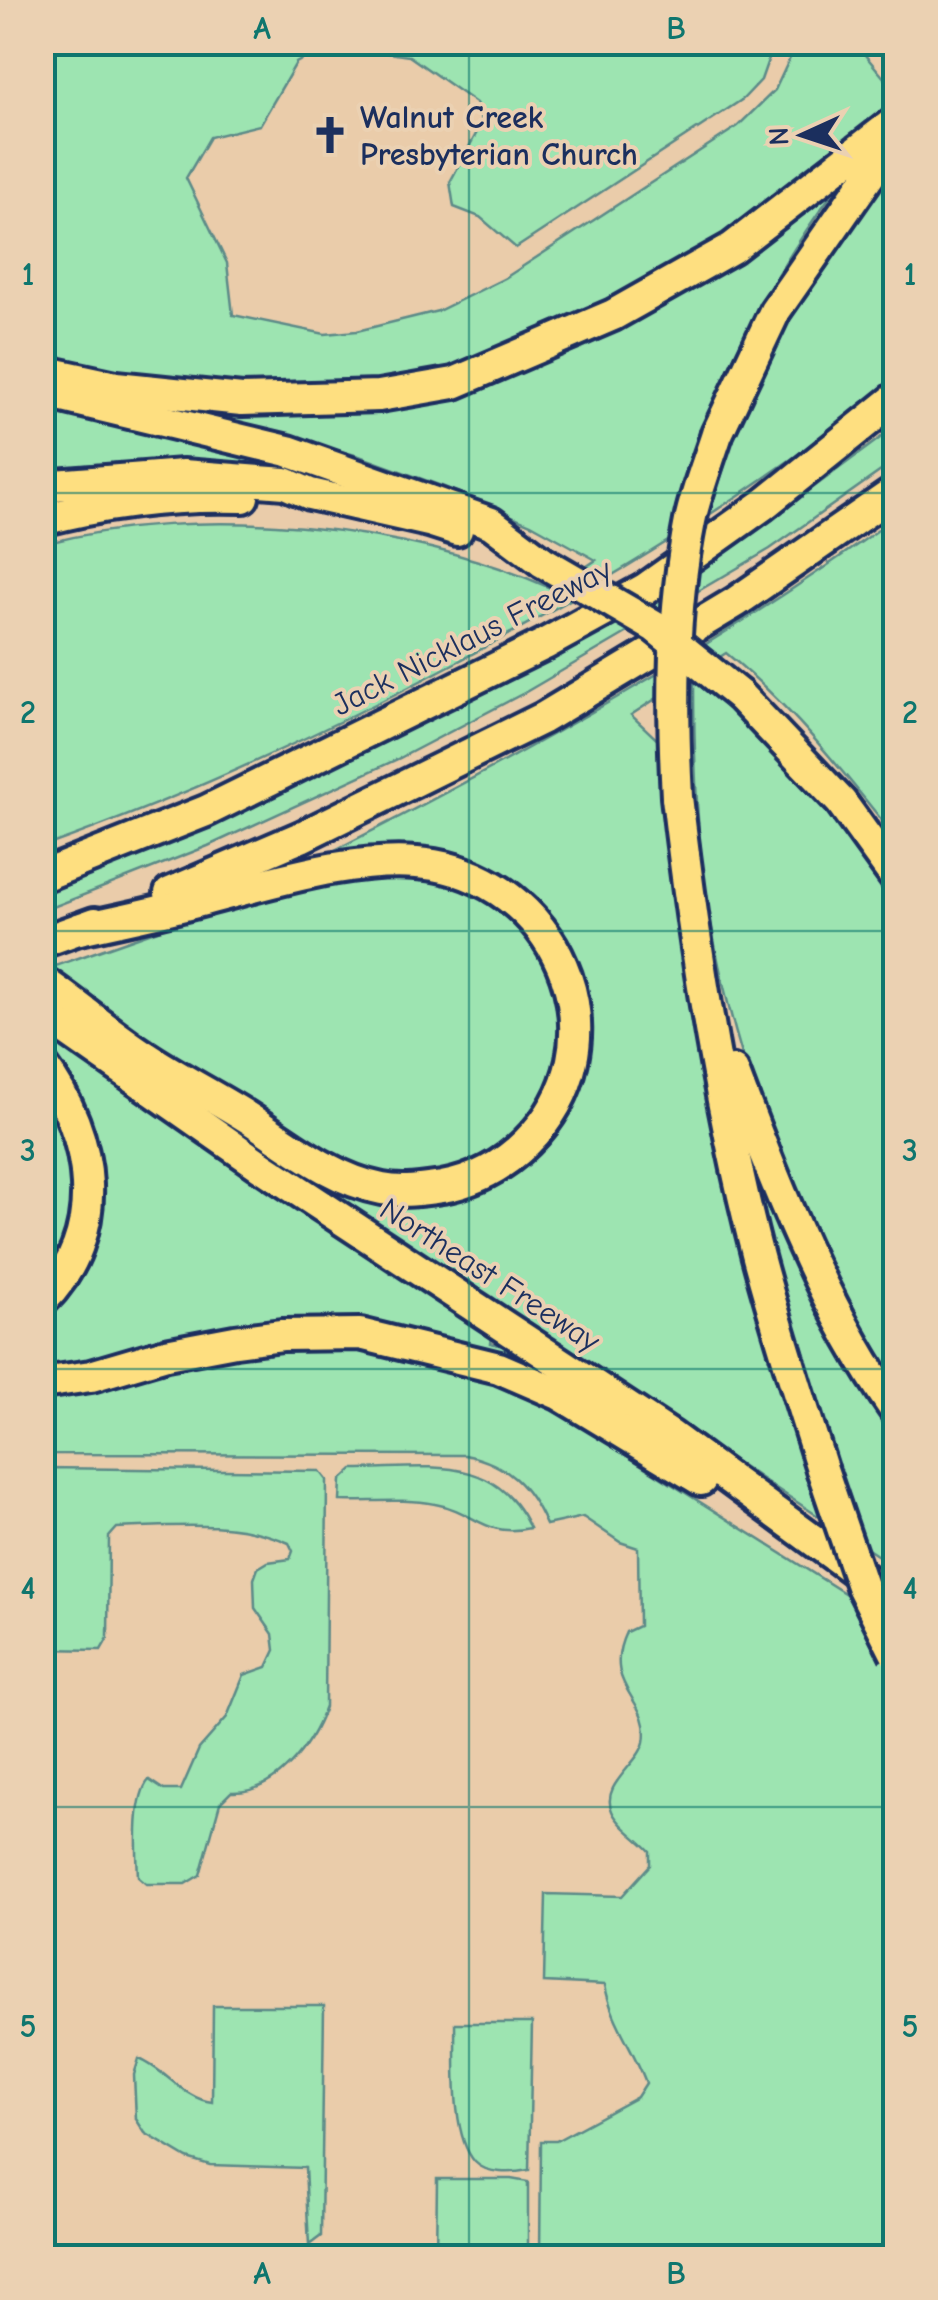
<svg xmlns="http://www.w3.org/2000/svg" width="938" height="2300" font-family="'Comic Neue',sans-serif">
	<rect width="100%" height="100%" fill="#eaccaa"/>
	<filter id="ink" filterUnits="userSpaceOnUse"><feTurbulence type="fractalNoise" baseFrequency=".01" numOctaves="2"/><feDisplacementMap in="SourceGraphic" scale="20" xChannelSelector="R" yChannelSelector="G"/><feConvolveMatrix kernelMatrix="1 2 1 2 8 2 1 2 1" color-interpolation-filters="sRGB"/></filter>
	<g filter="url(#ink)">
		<g fill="#9de4b1" stroke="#5c8a88" stroke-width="2.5">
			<path d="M42 43H774L761 80 743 99 516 248 480 217 454 207 450 182 482 123 476 103 409 56 381 52 314 53 296 63 260 125 210 137 186 178 227 263 233 315 325 334 357 331 438 311 505 278 738 126 775 90 790 58 792 43H855L895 91V101L838 155 751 222 578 320 434 375 348 390 222 391 43 360Z"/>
			<path d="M895 156V381C759 490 611 581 457 662 323 733 185 797 43 847V544C198 504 406 523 553 589L596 560 531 524 444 487 359 456 206 415 207 406 443 389 829 187 834 191C782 262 738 337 708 420 697 448 693 480 686 510L717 491 741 411 774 335Z"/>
			<path d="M42 405 265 458 264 464C190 461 116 459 43 470Z"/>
			<path d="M895 427V461L770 549 524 693 400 758 208 846 43 911 42 886 548 654 756 530Z"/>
			<path d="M895 518V837C843 771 791 706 726 653L631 715 665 747 667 796 772 1260 760 1198 763 1190 817 1308 851 1371 895 1439V1567L253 1142 257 1136 346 1185 503 1170 581 1048 517 889 323 856C521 756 715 648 895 518Z"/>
			<path d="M694 680C772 741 842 818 895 902V1392C870 1346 842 1300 819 1253 759 1129 716 991 701 854 695 796 694 738 694 680Z"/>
			<path d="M391 873C413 876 455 877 474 886 504 901 526 928 540 957 556 987 567 1016 563 1051 561 1060 555 1071 551 1079 529 1133 479 1176 418 1177 383 1177 354 1166 323 1152L111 1015 47 969 226 906Z"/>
			<path d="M42 1031 493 1332 491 1343 511 1348 558 1379 459 1343 360 1323 43 1371V1311L93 1230 43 1056Z"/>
			<path d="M42 1081 81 1179 67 1244 42 1282Z"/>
			<path d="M336 1347C356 1349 377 1349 397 1353 459 1365 515 1391 570 1420L895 1625 874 1637 896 1680 895 2257H540L541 2141H556L637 2097 646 2083C634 2049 611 2021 605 1985L544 1982 546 1894 622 1896 650 1865V1851C639 1839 618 1825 612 1811 600 1785 639 1764 644 1742 652 1699 600 1688 626 1632L639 1626 638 1548 620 1542 583 1517 546 1525C529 1486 508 1464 465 1455L43 1454 42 1398 208 1362 282 1350Z"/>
			<path d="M43 1468 320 1471 327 1480 325 1707C311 1746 276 1794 231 1792L220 1803 200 1875 185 1884H146L138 1877C137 1853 133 1798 149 1780L164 1790H181L199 1749 227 1717 244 1675 267 1667 275 1650 273 1634 255 1608 254 1579 258 1568 268 1562 290 1559 293 1551 289 1543C235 1519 174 1526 117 1528L109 1537 108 1638 101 1650 43 1649Z"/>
			<path d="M353 1469C424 1469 495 1451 530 1528 482 1538 476 1511 435 1504 405 1498 370 1502 340 1501L341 1480Z"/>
			<path d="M213 2006H324L321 2236 309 2245 305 2168 210 2165 187 2158 145 2133 136 2119 134 2075 139 2059C165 2069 184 2099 212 2102Z"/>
			<path d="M455 2023H532L529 2170C513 2173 487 2175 475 2162 450 2134 456 2060 455 2023Z"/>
			<path d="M437 2179H511L528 2182V2257H436Z"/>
		</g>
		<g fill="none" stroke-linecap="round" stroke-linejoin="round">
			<g stroke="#1b2f5e" stroke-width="32">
				<path id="major" d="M894 42 896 44"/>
			</g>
			<g stroke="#1b2f5e" stroke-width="38">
				<g id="highway">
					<path d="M42 371 116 387 242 400 379 396 454 383 613 315 732 248 896 121"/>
					<path d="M42 392 288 451 491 523 543 562"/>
					<path d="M717 434 775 311 896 137"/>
					<path d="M42 486 183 475 285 483 310 494 429 521 457 530"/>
					<path d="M42 520C106 503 177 495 243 497"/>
					<path d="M739 695 841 802 896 878"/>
					<path d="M677 797C695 951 719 1106 758 1257 777 1328 800 1399 822 1469"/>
					<path d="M42 876 206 811 545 644 645 589 763 505 896 398"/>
					<path d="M170 893 301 837 543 718 736 602 896 491"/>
					<path d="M42 942 95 923"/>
					<path d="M42 981C78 1005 110 1034 146 1057 179 1079 216 1097 250 1119 290 1145 333 1180 382 1189 402 1193 422 1190 442 1187 475 1181 503 1166 527 1142 624 1046 565 888 434 865 362 853 273 882 204 900 163 911 121 920 79 929"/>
					<path d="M42 1013 258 1164 671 1436 896 1601"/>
					<path d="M42 1065C95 1135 109 1235 42 1301"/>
					<path d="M733 1071C776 1186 824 1309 896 1411"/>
					<path d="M42 1383 91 1376 166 1354 235 1341 282 1335 360 1334 499 1368 559 1394 701 1480"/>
				</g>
			</g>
			<use href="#major" stroke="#fedf80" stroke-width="25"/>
			<use href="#highway" stroke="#fedf80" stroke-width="30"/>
			<g stroke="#1b2f5e" stroke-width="38" stroke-linecap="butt">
				<g id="highway-bridge">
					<path d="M543 562 655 627 739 695"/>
					<path d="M677 797C672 705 672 612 690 521 696 492 708 462 717 434"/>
					<path d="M822 1469 862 1586 896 1654"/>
				</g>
			</g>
			<use href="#highway-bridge" stroke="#fedf80" stroke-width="30"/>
		</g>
	</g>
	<path fill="none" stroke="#0f766e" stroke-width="2.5" stroke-opacity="0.55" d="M469 42V2258M42 493H896M42 931H896M42 1369H896M42 1807H896"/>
	<defs>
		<g id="church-bare" transform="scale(3)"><path d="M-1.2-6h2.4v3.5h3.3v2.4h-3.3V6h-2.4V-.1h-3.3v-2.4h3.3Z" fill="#1b2f5e" stroke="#ebd1b2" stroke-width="2.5" paint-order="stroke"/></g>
	</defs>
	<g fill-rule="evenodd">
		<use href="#church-bare" x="330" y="135"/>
	</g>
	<g text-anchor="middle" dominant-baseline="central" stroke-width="8" stroke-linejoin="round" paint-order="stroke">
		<g font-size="32" font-weight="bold" fill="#1b2f5e" stroke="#ebd1b2" text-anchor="start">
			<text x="360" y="117">Walnut Creek<tspan x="360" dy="37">Presbyterian Church</tspan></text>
		</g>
		<g font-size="32" fill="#1b2f5e" stroke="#ebd1b2">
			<text transform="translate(472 637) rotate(-27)">Jack Nicklaus Freeway</text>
			<text transform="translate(490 1275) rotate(33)">Northeast Freeway</text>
		</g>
	</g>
	<rect width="938" height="2300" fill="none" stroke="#ebd1b2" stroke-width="110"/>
	<g transform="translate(803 135) rotate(267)" stroke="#ebd1b2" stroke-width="8" paint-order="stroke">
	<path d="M0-8L18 38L0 25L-18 38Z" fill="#1b2f5e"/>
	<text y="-15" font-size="28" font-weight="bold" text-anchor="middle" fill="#1b2f5e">N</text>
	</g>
	<rect x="55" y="55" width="828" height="2190" fill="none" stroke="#0f766e" stroke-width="4"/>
	<g font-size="32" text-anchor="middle" font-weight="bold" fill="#0f766e">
		<text x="262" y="39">A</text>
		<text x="676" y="39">B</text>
		<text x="28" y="285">1</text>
		<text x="910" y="285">1</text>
		<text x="28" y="723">2</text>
		<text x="910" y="723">2</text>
		<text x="28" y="1161">3</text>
		<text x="910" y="1161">3</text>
		<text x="28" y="1599">4</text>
		<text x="910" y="1599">4</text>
		<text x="28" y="2037">5</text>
		<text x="910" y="2037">5</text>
		<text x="262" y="2284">A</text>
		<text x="676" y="2284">B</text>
	</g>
</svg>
